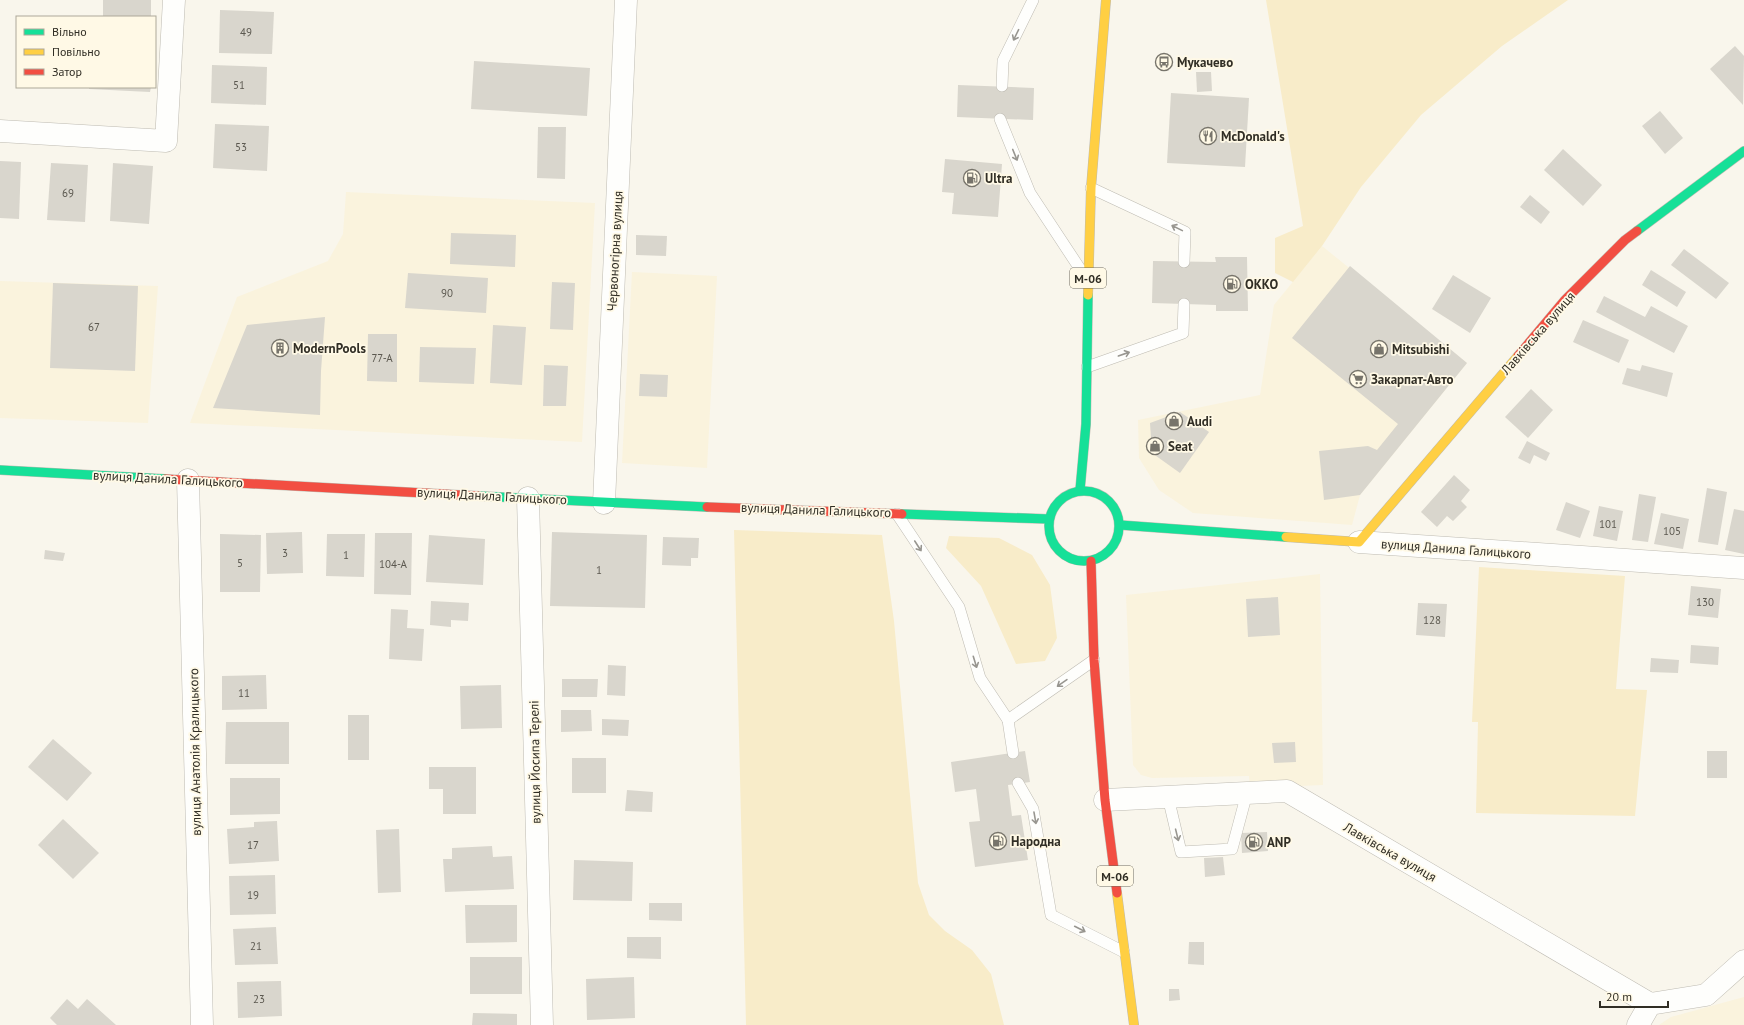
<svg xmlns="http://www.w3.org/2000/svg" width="1744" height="1025" font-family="'PT Sans',sans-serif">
	<rect width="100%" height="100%" fill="#f9f6ec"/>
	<g fill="#faf3dd">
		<path d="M346 192 595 203 582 442 190 423 237 297 328 261 343 234Z"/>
		<path d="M1322 246 1467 363 1360 495 1352 525 1193 513 1159 490 1139 458 1138 420 1260 395 1274 305Z"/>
		<path d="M632 272 717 276 707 468 622 463Z"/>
		<path d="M0 281 158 286 148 423 0 418Z"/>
		<path d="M1320 574 1323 785 1250 788 1249 776 1152 778 1141 775 1133 765 1126 595Z"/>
		<path d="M1744 997V1025H1659L1671 1017Z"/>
	</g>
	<g fill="#f8ecc9">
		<path d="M1266 0H1568L1502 46 1421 115 1361 187 1322 246 1293 282 1275 273V238L1303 226Z"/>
		<path d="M734 530 882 535 894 621 918 883 929 915 945 931 972 950 991 974 1004 1025H746Z"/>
		<path d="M949 536 999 538 1032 555 1050 585 1057 638 1045 661 1016 664 981 586 946 548Z"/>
		<path d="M1479 567 1625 576 1616 689 1647 690 1635 816 1476 813 1478 722H1472Z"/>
	</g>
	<g fill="#d9d6cd">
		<rect x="103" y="0" width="48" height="17"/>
		<path d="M220 10 274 12 272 54 219 53Z"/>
		<path d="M1735 46 1744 56 1743 105 1710 69Z"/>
		<path d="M1160 54 1170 55 1169 71 1159 70Z"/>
		<path d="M474 61 590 68 587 116 471 109Z"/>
		<path d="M212 65 267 67 266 105 211 103Z"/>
		<path d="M1196 72H1211L1212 91 1197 92Z"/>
		<path d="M958 85 1034 88 1033 120 957 117Z"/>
		<path d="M89 87H151L150 92 89 89Z"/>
		<path d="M1171 93 1249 98 1245 167 1167 163Z"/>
		<path d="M1660 111 1683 138 1665 154 1642 126Z"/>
		<path d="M215 124 269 126 267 171 213 168Z"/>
		<path d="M538 127H566L565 179 537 178Z"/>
		<path d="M1563 149 1602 185 1583 206 1544 170Z"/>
		<path d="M945 159 1002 164 998 217 952 214 954 193 942 192Z"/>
		<path d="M0 161 21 162 19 219 0 218Z"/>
		<path d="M51 163 88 165 85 222 47 220Z"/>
		<path d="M113 163 153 166 149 224 110 221Z"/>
		<path d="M1530 195 1550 212 1541 224 1520 207Z"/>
		<path d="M451 233 516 235 515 267 450 264Z"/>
		<path d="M636 235 667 236 666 256 636 255Z"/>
		<path d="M1684 249 1729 283 1716 299 1671 265Z"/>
		<path d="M1215 257H1247L1248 311H1216V305L1152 303 1153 261 1216 262Z"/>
		<path d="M1350 266 1467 363 1360 495 1324 500 1319 451 1368 446 1377 450 1398 424 1292 338Z"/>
		<path d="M1651 270 1686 292 1677 307 1642 285Z"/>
		<path d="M408 273 488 278 486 313 405 308Z"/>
		<path d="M1453 275 1491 298 1470 333 1432 309Z"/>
		<path d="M552 282 575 283 573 330 550 329Z"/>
		<path d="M53 283 138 286 135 371 50 368Z"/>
		<path d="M1604 296 1645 317 1651 306 1688 326 1674 353 1596 312Z"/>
		<path d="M325 317 321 371 320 415 213 408 247 325Z"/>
		<path d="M1583 320 1629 340 1619 363 1573 342Z"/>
		<path d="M493 325 526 327 522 385 490 383Z"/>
		<path d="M368 334H397V382L367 381Z"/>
		<path d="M420 347 476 348 474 384 419 382Z"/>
		<path d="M544 365 568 366 566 406H543Z"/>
		<path d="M1642 365 1673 373 1667 397 1622 384 1627 368 1640 371Z"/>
		<path d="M640 374 668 375 667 397 639 396Z"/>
		<path d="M1531 389 1553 410 1528 438 1505 417Z"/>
		<path d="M1180 412 1209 432 1180 473 1152 453 1150 423Z"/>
		<path d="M1527 441 1550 453 1546 461 1534 455 1530 464 1518 458Z"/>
		<path d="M1454 475 1470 490 1461 501 1467 507 1453 521 1447 516 1437 527 1421 512Z"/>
		<path d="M1707 488 1727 492 1718 545 1698 542Z"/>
		<path d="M1639 494 1656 497 1648 542 1632 540Z"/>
		<path d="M1566 502 1590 511 1580 538 1556 530Z"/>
		<path d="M1599 506 1623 511 1617 541 1593 536Z"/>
		<path d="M1734 509 1744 511V554L1725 550Z"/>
		<path d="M1661 513 1689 519 1683 549 1654 544Z"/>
		<path d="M302 532 303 573 267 574 266 533Z"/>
		<path d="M552 532 647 535 645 608 550 606Z"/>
		<path d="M375 533H412L411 595 374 594Z"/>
		<path d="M220 534 261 535 260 592H220Z"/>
		<path d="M327 534H365L364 577 326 576Z"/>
		<path d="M429 535 485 539 483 585 426 582Z"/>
		<path d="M663 537 699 538 698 558H691V566L662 565Z"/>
		<path d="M45 550 65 553 63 561 44 559Z"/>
		<path d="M1691 586 1721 589 1718 618 1688 615Z"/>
		<path d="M1278 597 1280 635 1248 637 1246 599Z"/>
		<path d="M431 601 469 603 468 621 451 620V627L430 625Z"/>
		<path d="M1418 603 1447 604 1445 637 1416 635Z"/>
		<path d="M391 609 408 610 407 628 424 629 422 661 389 659Z"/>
		<path d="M1691 645 1719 647 1718 665 1690 663Z"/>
		<path d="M1651 658 1679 660 1678 673 1650 672Z"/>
		<path d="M608 665 626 666 625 696 607 695Z"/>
		<path d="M266 675 267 709 222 710V676Z"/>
		<path d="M562 679H598L597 697H562Z"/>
		<path d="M501 685 502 728 461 729 460 686Z"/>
		<path d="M561 710H591L592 731 561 732Z"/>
		<rect x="348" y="715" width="21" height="45"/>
		<path d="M602 719 629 720 628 736 602 735Z"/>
		<path d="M226 722H289V764H225Z"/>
		<path d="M53 739 92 773 67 801 28 767Z"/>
		<path d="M1295 742 1296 762 1274 763 1272 743Z"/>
		<path d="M1025 751 1030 782 1008 785 1012 816 1021 815 1028 860 975 867 969 822 980 821 976 789 955 792 951 762Z"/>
		<rect x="1707" y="751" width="20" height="27"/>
		<rect x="572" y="758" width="34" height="35"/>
		<path d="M429 767H476V814H443V789H429Z"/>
		<path d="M230 778H280V814L230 815Z"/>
		<path d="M627 790 653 792 652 812 625 811Z"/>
		<path d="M63 819 99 853 73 879 38 845Z"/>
		<path d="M277 821 279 861 229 864 227 829 254 827V822Z"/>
		<path d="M399 829 401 892 378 893 376 830Z"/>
		<path d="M1267 832 1268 851 1242 853 1241 833Z"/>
		<path d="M492 846 493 857 512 856 514 889 445 892 443 859H452V848Z"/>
		<path d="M1223 857 1225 875 1205 877 1204 858Z"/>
		<path d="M574 860 633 862 632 901 573 900Z"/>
		<path d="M275 875 276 914 230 915 229 876Z"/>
		<path d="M649 903H682V921L649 920Z"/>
		<path d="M465 905H517V942L466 943Z"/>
		<path d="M276 927 278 964 235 965 233 929Z"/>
		<path d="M627 937H661V959L627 958Z"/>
		<path d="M1189 942H1204V965L1188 964Z"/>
		<rect x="470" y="957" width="52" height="37"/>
		<path d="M634 977 635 1018 587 1020 586 979Z"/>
		<path d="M281 981 282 1016 238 1018 237 982Z"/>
		<path d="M1169 989H1179L1180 1000 1169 1001Z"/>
		<path d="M67 999 78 1009 87 999 116 1025H57L50 1018Z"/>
		<path d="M473 1013 517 1014V1025H472Z"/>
	</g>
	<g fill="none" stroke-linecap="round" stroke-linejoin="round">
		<g stroke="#bebbb2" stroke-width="12">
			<g id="lane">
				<path d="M1002 86 1003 61 1033 0"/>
				<path d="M1000 119 1030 193 1086 278"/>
				<path d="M1091 188 1185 232 1184 262"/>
				<path d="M1087 367 1183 333 1184 304"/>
				<path d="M897 514 959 607 980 678 1008 720"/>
				<path d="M1013 753 1008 720 1094 660"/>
				<path d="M1018 783 1033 809 1051 915 1124 952"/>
				<path d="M1168 797 1181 852 1232 849 1247 793"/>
			</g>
		</g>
		<g stroke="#bebbb2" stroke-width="23">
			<g id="street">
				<path d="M0 131 166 141 174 0"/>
				<path d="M188 480 202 1025"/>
				<path d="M528 498 542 1025"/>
				<path d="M604 503 626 0"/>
				<path d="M1359 542 1744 568"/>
				<path d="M1105 800 1287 791 1650 1004"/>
				<path d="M1638 1025 1650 1004 1706 995 1744 961"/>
			</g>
		</g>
		<g stroke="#bebbb2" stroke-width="10">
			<g id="fast">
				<path d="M1637 231 1744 151"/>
				<path d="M0 470 165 479"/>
				<path d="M1080 490 1086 424 1088 295"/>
				<circle cx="1084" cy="526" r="35"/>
				<path d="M479 496 707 507"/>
				<path d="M902 514 1049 519"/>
				<path d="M1120 525 1286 537"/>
			</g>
		</g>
		<g stroke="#bebbb2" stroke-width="10">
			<g id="slow">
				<path d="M1088 295 1091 188 1106 0"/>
				<path d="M1286 537 1359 542 1518 356"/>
				<path d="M1117 893 1134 1025"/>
			</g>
		</g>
		<g stroke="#bebbb2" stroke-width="10">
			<g id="jam">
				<path d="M1518 356 1565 300 1625 240 1637 231"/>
				<path d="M165 479 479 496"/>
				<path d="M707 507 902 514"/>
				<path d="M1091 561 1094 660 1105 800 1117 893"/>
			</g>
		</g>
		<use href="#lane" stroke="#fefefc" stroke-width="11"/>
		<use href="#street" stroke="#fefefc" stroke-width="22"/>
		<use href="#fast" stroke="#16e098" stroke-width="9"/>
		<use href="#slow" stroke="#ffcf43" stroke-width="9"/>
		<use href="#jam" stroke="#f24e42" stroke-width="9"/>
	</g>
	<defs><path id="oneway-shaft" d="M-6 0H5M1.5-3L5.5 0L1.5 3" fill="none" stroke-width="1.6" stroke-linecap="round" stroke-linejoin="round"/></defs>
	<g stroke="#989690">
		<use href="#oneway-shaft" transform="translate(1016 35) rotate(116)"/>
		<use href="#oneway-shaft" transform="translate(1015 155) rotate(68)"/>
		<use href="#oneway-shaft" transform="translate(1177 228) rotate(-154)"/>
		<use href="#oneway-shaft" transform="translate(1124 354) rotate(-19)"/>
		<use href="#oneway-shaft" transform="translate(918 546) rotate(57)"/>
		<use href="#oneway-shaft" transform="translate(975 662) rotate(73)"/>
		<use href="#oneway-shaft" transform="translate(1062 683) rotate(145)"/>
		<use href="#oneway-shaft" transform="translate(1035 818) rotate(80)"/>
		<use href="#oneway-shaft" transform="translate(1177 835) rotate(76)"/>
		<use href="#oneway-shaft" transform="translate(1080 929) rotate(27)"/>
	</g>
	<defs>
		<g id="bus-ring" transform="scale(0.9)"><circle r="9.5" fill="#fff9e6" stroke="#77746b" stroke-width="1.5"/><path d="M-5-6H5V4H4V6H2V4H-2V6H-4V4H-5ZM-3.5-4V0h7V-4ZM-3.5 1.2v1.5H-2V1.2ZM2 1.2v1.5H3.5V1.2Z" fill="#77746b"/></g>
		<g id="restaurant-ring" transform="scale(0.9)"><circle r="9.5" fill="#fff9e6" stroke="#77746b" stroke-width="1.5"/><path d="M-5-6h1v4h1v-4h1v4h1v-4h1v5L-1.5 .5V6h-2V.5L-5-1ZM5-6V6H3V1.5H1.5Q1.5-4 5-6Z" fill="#77746b"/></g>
		<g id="fuel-ring" transform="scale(0.9)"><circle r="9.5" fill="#fff9e6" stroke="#77746b" stroke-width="1.5"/><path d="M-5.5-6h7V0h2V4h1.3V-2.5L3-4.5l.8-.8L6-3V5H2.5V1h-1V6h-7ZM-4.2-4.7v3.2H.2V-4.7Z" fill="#77746b"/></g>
		<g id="building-ring" transform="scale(0.9)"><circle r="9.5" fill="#fff9e6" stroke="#77746b" stroke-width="1.5"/><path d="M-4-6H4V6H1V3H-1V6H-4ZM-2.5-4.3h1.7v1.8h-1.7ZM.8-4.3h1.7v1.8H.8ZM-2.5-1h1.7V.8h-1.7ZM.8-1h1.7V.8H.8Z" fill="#77746b"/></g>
		<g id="shop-ring" transform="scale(0.9)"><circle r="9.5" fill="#fff9e6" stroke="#77746b" stroke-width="1.5"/><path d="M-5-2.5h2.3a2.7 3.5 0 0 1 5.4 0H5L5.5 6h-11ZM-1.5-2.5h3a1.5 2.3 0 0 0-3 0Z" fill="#77746b"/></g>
		<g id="supermarket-ring" transform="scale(0.9)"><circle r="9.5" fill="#fff9e6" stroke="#77746b" stroke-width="1.5"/><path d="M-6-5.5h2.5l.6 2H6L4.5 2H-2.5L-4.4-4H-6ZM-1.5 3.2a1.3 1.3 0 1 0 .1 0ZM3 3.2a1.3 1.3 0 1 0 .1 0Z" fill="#77746b"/></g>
	</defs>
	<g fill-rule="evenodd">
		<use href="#bus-ring" x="1164" y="62"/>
		<use href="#restaurant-ring" x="1208" y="136"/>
		<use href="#fuel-ring" x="972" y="178"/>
		<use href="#fuel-ring" x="1232" y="284"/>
		<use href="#building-ring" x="280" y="348"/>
		<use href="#shop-ring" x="1379" y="349"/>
		<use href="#supermarket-ring" x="1358" y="379"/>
		<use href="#shop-ring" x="1174" y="421"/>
		<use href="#shop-ring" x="1155" y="446"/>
		<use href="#fuel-ring" x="998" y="841"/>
		<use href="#fuel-ring" x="1254" y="842"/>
	</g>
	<g text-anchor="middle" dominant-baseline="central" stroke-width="3.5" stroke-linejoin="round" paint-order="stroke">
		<g font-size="11" fill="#5b584f">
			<text x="246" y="32">49</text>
			<text x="239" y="85">51</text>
			<text x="241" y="147">53</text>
			<text x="68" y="193">69</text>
			<text x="447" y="293">90</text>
			<text x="94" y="327">67</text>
			<text x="382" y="358">77-А</text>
			<text x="1608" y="524">101</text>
			<text x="1672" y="531">105</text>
			<text x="285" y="553">3</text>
			<text x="346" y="555">1</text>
			<text x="240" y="563">5</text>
			<text x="393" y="564">104-А</text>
			<text x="599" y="570">1</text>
			<text x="1705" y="602">130</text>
			<text x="1432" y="620">128</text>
			<text x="244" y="693">11</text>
			<text x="253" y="845">17</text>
			<text x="253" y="895">19</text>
			<text x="256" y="946">21</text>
			<text x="259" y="999">23</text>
		</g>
		<g fill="#fff9e6" stroke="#6f6b5f" stroke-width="1">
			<rect x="1070" y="268" width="36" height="20" rx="3"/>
			<rect x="1097" y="866" width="36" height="20" rx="3"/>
		</g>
		<g font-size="12" font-weight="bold" fill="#312e25">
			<text x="1088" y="278">М-06</text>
			<text x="1115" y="876">М-06</text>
		</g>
		<g font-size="13" font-weight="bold" fill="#312e25" stroke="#fff9e6" text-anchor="start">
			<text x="1177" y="62">Мукачево</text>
			<text x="1221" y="136">McDonald's</text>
			<text x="985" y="178">Ultra</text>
			<text x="1245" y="284">ОККО</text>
			<text x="293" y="348">ModernPools</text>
			<text x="1392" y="349">Mitsubishi</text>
			<text x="1371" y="379">Закарпат-Авто</text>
			<text x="1187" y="421">Audi</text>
			<text x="1168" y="446">Seat</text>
			<text x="1011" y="841">Народна</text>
			<text x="1267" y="842">ANP</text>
		</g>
		<g font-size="13" fill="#312e25" stroke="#fff9e6">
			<text transform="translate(615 251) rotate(-87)">Червоногірна вулиця</text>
			<text transform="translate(1538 333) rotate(-49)">Лавківська вулиця</text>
			<text transform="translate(168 479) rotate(3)">вулиця Данила Галицького</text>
			<text transform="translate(492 496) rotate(3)">вулиця Данила Галицького</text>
			<text transform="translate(816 510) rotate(2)">вулиця Данила Галицького</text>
			<text transform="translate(1456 549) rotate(4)">вулиця Данила Галицького</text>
			<text transform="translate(195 752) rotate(-91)">вулиця Анатолія Кралицького</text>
			<text transform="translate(535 762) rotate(-91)">вулиця Йосипа Терелі</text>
			<text transform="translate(1390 852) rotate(30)">Лавківська вулиця</text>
		</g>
	</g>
	<rect x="16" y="16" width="140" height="72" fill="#fff9e6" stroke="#ada899"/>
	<rect x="24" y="29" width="20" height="6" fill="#16e098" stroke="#ada899"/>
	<text x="52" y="36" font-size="12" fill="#312e25">Вільно</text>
	<rect x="24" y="49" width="20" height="6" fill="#ffcf43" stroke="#ada899"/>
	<text x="52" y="56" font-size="12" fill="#312e25">Повільно</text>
	<rect x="24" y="69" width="20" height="6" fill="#f24e42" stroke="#ada899"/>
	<text x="52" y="76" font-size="12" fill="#312e25">Затор</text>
	<path d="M1600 1001v6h68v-6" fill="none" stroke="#312e25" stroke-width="2"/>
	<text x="1606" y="1001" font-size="12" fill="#312e25" stroke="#fff9e6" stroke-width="3" paint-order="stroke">20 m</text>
</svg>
